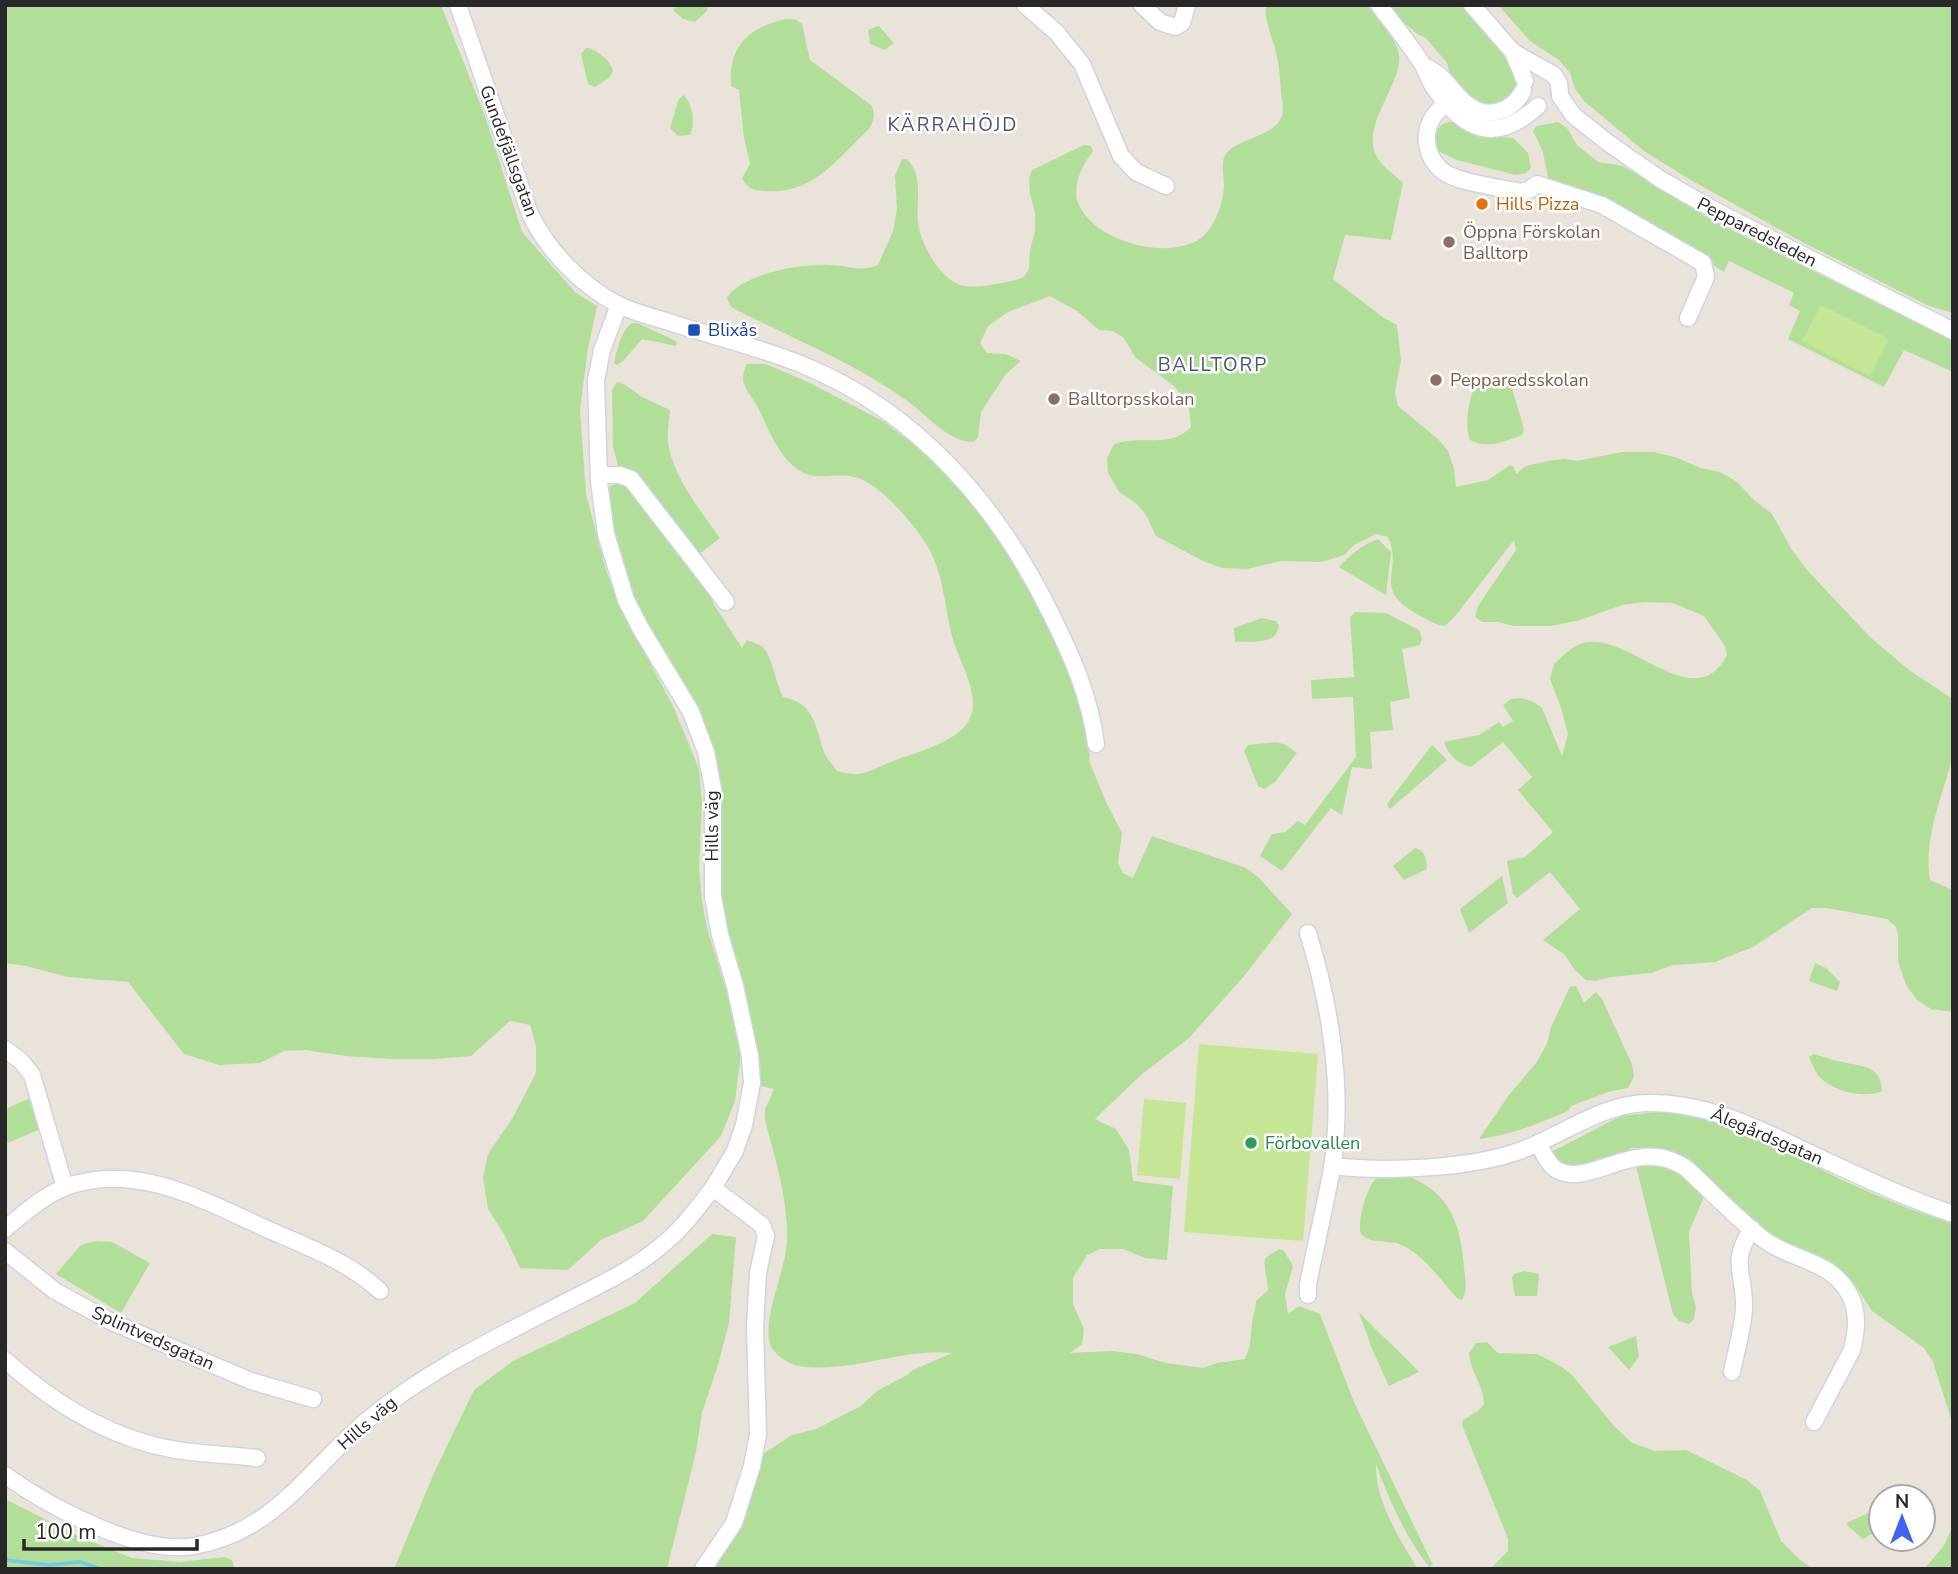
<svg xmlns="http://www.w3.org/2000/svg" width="1958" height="1574" font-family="'Nunito Sans',sans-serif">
	<rect width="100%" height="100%" fill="#eae3da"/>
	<g fill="#b1df99">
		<path d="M5 5H441L485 116 522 232 576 293 597 306 588 348 580 410 586 494 606 570 618 602 674 708 699 769 702 802 699 869 702 901 707 928 732 1009 741 1055 735 1101 721 1136 643 1221 601 1240 568 1270 520 1268 504 1234 488 1209 483 1178 488 1154 513 1117 536 1073V1046L530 1025 510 1021 471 1056 434 1059H391L346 1056 305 1050 284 1051 260 1063 219 1065 184 1054 128 982 68 977 26 966 5 963Z"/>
		<path d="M678 5H708L707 11 695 22 683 19 673 10Z"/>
		<path d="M1266 5H1367C1377 19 1393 34 1398 50 1408 78 1360 123 1376 155 1382 167 1394 174 1403 183L1391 240 1345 235 1333 279 1384 318 1397 325 1401 360 1395 392 1398 406 1438 439 1448 451 1454 469 1456 487 1488 480 1510 465 1514 467 1516 474 1526 466 1548 461 1564 459 1577 461 1622 452H1654L1678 458 1700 468 1720 472 1737 482 1754 500 1772 514 1792 550 1807 570 1870 637 1909 670 1953 699C1953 718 1956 741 1952 759 1942 797 1923 840 1930 880L1953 890V1012L1931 1009 1917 1000 1906 985 1898 961V934L1896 927 1887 919 1827 908H1812L1753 947 1715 962 1673 965 1651 973 1611 977 1596 981 1586 980 1574 969 1565 955 1543 940 1580 909 1550 872 1517 898 1513 894 1507 861 1525 857 1553 832 1518 790 1532 777 1503 742 1471 767C1458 764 1448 755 1444 742L1479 735 1499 722 1503 727 1513 721 1503 705 1511 699 1520 698 1532 701 1542 708 1562 756 1568 734 1561 708 1550 679 1554 664C1562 657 1570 648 1580 644 1625 626 1694 720 1727 655L1725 646 1704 616 1673 603 1644 602 1622 605 1580 620 1551 626H1514L1498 622H1482L1475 617 1478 606 1516 550 1514 540 1456 615 1445 626C1434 625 1425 618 1415 613 1371 587 1404 571 1388 537L1376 534 1354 545 1344 555 1322 562 1280 561 1247 569 1222 568 1203 561 1156 536 1146 515 1136 503 1119 492 1108 473 1107 458 1114 444C1142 434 1169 450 1191 427L1189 409 1181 395 1174 386 1136 358 1123 337 1112 331 1099 330 1077 311 1050 296 1008 312 988 326 980 343 987 353 1006 354 1021 361 1006 374 990 398 981 412 978 438 973 442C948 442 926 414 906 400 851 361 790 338 731 307L727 298C741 274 803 263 829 265 849 265 858 273 878 265L893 231 897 209 895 176 902 159H907C924 177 916 199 918 222 920 242 938 276 958 284 973 291 1007 282 1023 278L1029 269 1030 250 1035 231V212L1030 194 1029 178 1032 170 1084 145 1091 146 1093 151C1083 164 1073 184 1077 200 1090 241 1168 262 1201 238 1215 227 1224 202 1224 185 1224 175 1220 162 1226 154 1238 138 1277 136 1282 115 1284 109 1282 100 1281 94 1280 82 1280 69 1277 57 1274 39 1264 25 1266 5Z"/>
		<path d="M1391 5H1461L1515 66 1518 87 1516 94 1493 107 1479 104 1463 91 1450 76 1447 63 1426 38 1417 34 1402 21Z"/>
		<path d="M1498 5H1953V313L1929 306 1804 243 1689 179 1644 151 1584 101 1575 89 1570 73 1559 60 1530 41Z"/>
		<path d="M786 19H795L802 24 810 60 871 105C876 115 874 120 869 129 836 160 813 195 764 191 753 191 747 188 742 178L750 164 744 138 739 90 731 86C728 45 750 27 786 19Z"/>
		<path d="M879 26 894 43 885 50 870 44 868 30Z"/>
		<path d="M586 48C597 49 611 61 613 71L610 77 595 87 588 84 581 54Z"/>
		<path d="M683 95C692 101 696 125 690 135L678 136 670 128 678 101Z"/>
		<path d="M1449 122H1455L1490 136 1513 138 1528 153 1531 168 1526 173 1516 175 1457 160 1438 151C1434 138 1434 125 1449 122Z"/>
		<path d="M1558 122 1567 128 1577 145 1598 162 1623 166 1713 221 1953 341V372L1904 350 1884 387 1788 339 1800 311 1789 305 1794 293 1729 261 1724 272 1714 266 1709 258 1617 207 1549 183 1543 152 1533 131 1537 126Z"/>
		<path d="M632 323H637L672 339 677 342 676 346 642 339 623 361 617 365 614 363C617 350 621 330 632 323Z"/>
		<path d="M747 364H766L808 382 883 421 925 453 965 496 1005 548 1064 654 1086 704 1090 763 1106 802 1122 833 1118 863 1123 873 1133 878 1152 836 1246 868 1258 877 1292 914 1245 975 1189 1038 1141 1075 1095 1119 1116 1129 1129 1150 1133 1181 1173 1186 1167 1260 1145 1258 1123 1249H1100L1087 1255 1073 1278V1304L1084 1329 1082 1344 1070 1353 1112 1351 1136 1354 1166 1363 1203 1368 1217 1363 1245 1359C1252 1344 1250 1340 1252 1324 1252 1316 1256 1310 1256 1301L1268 1290C1268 1278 1263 1270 1265 1258L1279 1249 1284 1251 1293 1266 1285 1294 1288 1314 1299 1306 1320 1314 1354 1402 1433 1565 1429 1567C1405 1536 1389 1500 1376 1464 1375 1501 1399 1538 1418 1569H708L760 1456 792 1435 816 1429 861 1406 877 1391 907 1375 913 1370 952 1353C901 1348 851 1374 799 1366 790 1365 773 1354 770 1344 762 1316 787 1269 787 1239 788 1198 775 1159 765 1120V1109L774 1089 761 1086 759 1080 719 892 721 811 718 777 653 635 628 590 620 567 607 495 610 486 619 483 633 492 710 592 713 603 742 648 747 640C752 642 759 644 763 647 772 656 776 684 783 697 815 703 815 726 824 752 827 759 833 765 837 771 843 772 852 775 858 774 869 773 882 765 893 761 914 753 960 742 970 718 981 694 958 660 952 636 943 600 944 568 921 536 906 516 875 478 849 476 834 474 816 480 802 472 780 460 770 432 760 412 756 402 748 394 744 384 742 377 744 370 747 364Z"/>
		<path d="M1495 377 1511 385 1524 429 1522 435C1504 442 1488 449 1470 440 1464 423 1469 396 1478 380Z"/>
		<path d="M617 382 624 384 642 397 670 410C669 422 666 436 669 448 676 481 701 511 720 538L698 555 618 466 613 446 612 390Z"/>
		<path d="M1378 539 1391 552 1386 595 1339 567C1351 554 1362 545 1378 539Z"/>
		<path d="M1355 612 1386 613 1419 630 1422 639 1420 645 1402 649 1410 698 1390 702 1393 730 1370 732 1372 769 1352 767 1342 815 1331 808 1282 871 1260 856 1272 834 1285 832 1298 821 1305 825 1356 757 1353 697 1312 699 1311 680 1354 677 1350 617Z"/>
		<path d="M1262 618 1276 621 1279 626C1276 646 1251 641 1235 642L1234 628Z"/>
		<path d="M1276 742 1286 745 1297 753 1275 782 1264 789 1258 786 1244 751 1248 745Z"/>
		<path d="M1432 745 1447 760 1390 809 1387 804Z"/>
		<path d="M1415 848C1426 851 1426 859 1427 869L1404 880 1393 866Z"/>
		<path d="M1502 876 1508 903 1469 933 1460 909Z"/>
		<path d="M1815 963 1826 968 1840 982 1837 991 1809 981Z"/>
		<path d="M1576 986 1584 1003 1596 992 1602 999 1632 1064 1634 1077 1628 1088 1608 1092 1571 1106 1568 1111C1538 1124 1511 1135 1479 1139L1509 1095 1536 1063 1547 1044 1551 1027 1570 987Z"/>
		<path d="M1814 1054C1825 1057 1836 1061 1847 1063 1866 1067 1881 1067 1882 1091 1865 1098 1839 1093 1824 1081 1816 1075 1813 1066 1809 1057Z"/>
		<path d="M33 1097 41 1129 5 1144V1109Z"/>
		<path d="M1663 1111 1720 1123 1767 1142 1844 1181 1907 1208 1953 1224V1425L1933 1362 1924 1348 1872 1311 1853 1282 1841 1270 1786 1245 1767 1232 1687 1159 1670 1152 1652 1148H1629L1632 1151 1600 1163 1568 1168 1554 1159 1553 1151 1621 1116Z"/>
		<path d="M1648 1161 1669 1163 1700 1191 1703 1199 1689 1232 1692 1293 1696 1307 1694 1319 1689 1324 1679 1321 1673 1314 1636 1166Z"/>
		<path d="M1407 1176C1451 1192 1461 1226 1464 1268 1465 1279 1468 1291 1462 1300L1458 1299C1441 1281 1423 1253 1399 1244 1388 1240 1371 1244 1362 1235 1355 1228 1367 1186 1375 1180 1382 1174 1398 1176 1407 1176Z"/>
		<path d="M712 1234 736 1237 729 1323 718 1365 702 1413 696 1452 667 1569H394L434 1473 474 1390 513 1361 635 1303Z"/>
		<path d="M96 1241 112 1242 150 1263 121 1313 56 1274 81 1245Z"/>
		<path d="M1524 1271 1539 1274 1537 1296H1515L1512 1278 1514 1274Z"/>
		<path d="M1359 1312C1378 1333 1400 1351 1419 1372L1389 1386 1372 1349Z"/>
		<path d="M1636 1336 1639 1357 1629 1370 1608 1347Z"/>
		<path d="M1487 1342 1498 1353 1537 1354 1562 1367 1572 1375 1614 1426 1632 1443 1655 1451 1686 1450 1747 1480 1760 1491 1781 1541 1799 1559 1813 1569H1490L1508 1551V1539L1462 1425 1463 1420 1478 1411 1484 1404C1484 1386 1470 1371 1469 1353L1476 1343Z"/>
		<path d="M5 1499 76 1535 132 1558 180 1562 224 1557 232 1560 235 1569H5Z"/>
		<path d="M1871 1512 1880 1529 1863 1539 1847 1525 1848 1522Z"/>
		<path d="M1953 1526V1569H1924L1943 1547Z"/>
	</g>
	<g fill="#c4e695">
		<path d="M1821 305 1889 339 1870 376 1802 341Z"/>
		<path d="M1199 1044 1318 1054 1303 1241 1184 1232Z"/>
		<path d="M1144 1099 1186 1103 1180 1179 1137 1175Z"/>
	</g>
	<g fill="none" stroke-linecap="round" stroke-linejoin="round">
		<path stroke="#71cae8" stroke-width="3.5" d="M5 1560 49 1565 80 1562 101 1569"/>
		<g stroke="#d0d3e1" stroke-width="19">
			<g id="minor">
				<path d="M458 5 530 214C548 251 581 285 617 304 634 313 654 317 672 323 716 337 761 348 803 365 918 412 998 506 1051 614 1072 656 1090 697 1096 744"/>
				<path d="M1025 5 1056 32 1082 64 1121 156 1136 172 1166 186"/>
				<path d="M1142 5 1160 22 1175 27 1182 23 1187 5"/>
				<path d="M1379 5C1393 24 1408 42 1421 62 1426 69 1428 78 1433 86 1463 130 1495 146 1538 106"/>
				<path d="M1472 5 1513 52 1525 81"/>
				<path d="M1513 52 1554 75 1559 83 1560 96 1573 115 1607 142 1660 179 1714 210 1953 331"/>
				<path d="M1423 65C1429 69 1436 72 1441 77 1451 86 1457 97 1468 105 1487 120 1512 112 1523 91"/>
				<path d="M1457 95C1449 102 1439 108 1433 117 1421 136 1427 162 1447 174 1463 183 1501 188 1520 192L1529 190 1537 184 1602 205 1703 263 1706 277 1688 318"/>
				<path d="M619 305 602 350 596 380 599 482 606 534 626 600 641 629 691 712 706 752 713 789V897L720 935 735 986 750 1056 752 1083 744 1125 735 1151 713 1188 762 1225 766 1236 758 1273 755 1327 758 1435 752 1466 734 1523 703 1569"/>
				<path d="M599 475H620L631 479 726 602"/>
				<path d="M1308 933C1331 1007 1344 1091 1332 1168 1325 1206 1316 1245 1308 1284V1295"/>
				<path d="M5 1049 21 1061 32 1075 65 1187"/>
				<path d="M1538 1143C1543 1152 1548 1165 1557 1170 1590 1189 1639 1133 1687 1169 1712 1192 1736 1218 1763 1239 1790 1260 1830 1260 1848 1292 1859 1310 1857 1330 1852 1350L1814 1422"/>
				<path d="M1332 1166C1385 1172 1472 1169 1522 1150 1562 1135 1600 1105 1645 1103 1708 1101 1761 1130 1816 1156 1861 1177 1906 1198 1953 1214"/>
				<path d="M5 1229C23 1214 44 1195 66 1187 136 1161 207 1202 269 1230 308 1247 349 1262 380 1291"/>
				<path d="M5 1251 55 1291 112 1322 251 1381 313 1399"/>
				<path d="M5 1360C54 1404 110 1439 176 1450 202 1454 230 1455 257 1458"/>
				<path d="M1732 1372C1736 1351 1743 1329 1744 1308 1745 1272 1729 1263 1752 1229"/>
				<path d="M5 1475C48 1506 140 1556 194 1546 277 1531 310 1467 370 1418 428 1370 494 1339 560 1305 593 1288 627 1273 656 1250 679 1233 696 1210 713 1188"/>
			</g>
		</g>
		<use href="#minor" stroke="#fff" stroke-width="16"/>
	</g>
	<circle fill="#e8710a" stroke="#fff" stroke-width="2.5" cx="1482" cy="204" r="7"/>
	<g fill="#8d6e63" stroke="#fff" stroke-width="2.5">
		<circle cx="1449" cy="242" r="7"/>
		<circle cx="1436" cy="380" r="7"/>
		<circle cx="1054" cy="399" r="7"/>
	</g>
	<rect fill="#1a4fb4" stroke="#fff" stroke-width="2.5" x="687" y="323" width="14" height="14" rx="3.5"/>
	<circle fill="#2e9e5b" stroke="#fff" stroke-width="2.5" cx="1251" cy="1143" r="7"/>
	<g text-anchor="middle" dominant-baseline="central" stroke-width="5" stroke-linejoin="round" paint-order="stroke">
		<g font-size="18" fill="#282828" stroke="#fff">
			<text transform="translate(509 151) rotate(70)">Gundefjällsgatan</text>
			<text transform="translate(1757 232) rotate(27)">Pepparedsleden</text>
			<text transform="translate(712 826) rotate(-90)">Hills väg</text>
			<text transform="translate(1767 1136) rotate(23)">Ålegårdsgatan</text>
			<text transform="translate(153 1338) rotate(24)">Splintvedsgatan</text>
			<text transform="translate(367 1423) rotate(-41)">Hills väg</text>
		</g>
		<g font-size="18" fill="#c56008" stroke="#fff" text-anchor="start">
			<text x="1496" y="204">Hills Pizza</text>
		</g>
		<g font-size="18" fill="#785e54" stroke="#fff" text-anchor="start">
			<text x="1463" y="232">Öppna Förskolan<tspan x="1463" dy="21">Balltorp</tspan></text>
			<text x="1450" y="380">Pepparedsskolan</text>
			<text x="1068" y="399">Balltorpsskolan</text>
		</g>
		<g font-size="18" fill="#164399" stroke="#fff" text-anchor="start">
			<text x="708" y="330">Blixås</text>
		</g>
		<g font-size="18" fill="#27864d" stroke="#fff" text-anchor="start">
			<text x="1265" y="1143">Förbovallen</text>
		</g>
		<g font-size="19" letter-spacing="2" fill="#4b5376" stroke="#fff">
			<text x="953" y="125">KÄRRAHÖJD</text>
			<text x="1213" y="365">BALLTORP</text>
		</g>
	</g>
	<rect width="1958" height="1574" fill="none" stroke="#282828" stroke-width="14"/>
	<g transform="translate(1902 1518)"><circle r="33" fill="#ffffff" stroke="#a9a9a9" stroke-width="2"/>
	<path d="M0-5L12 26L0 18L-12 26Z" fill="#4063f1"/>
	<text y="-10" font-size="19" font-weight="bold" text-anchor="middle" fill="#282828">N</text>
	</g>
	<path d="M24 1539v10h173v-10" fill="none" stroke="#282828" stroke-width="3.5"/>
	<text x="35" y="1539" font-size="21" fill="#282828" stroke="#ffffff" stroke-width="5" paint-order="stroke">100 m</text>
</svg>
